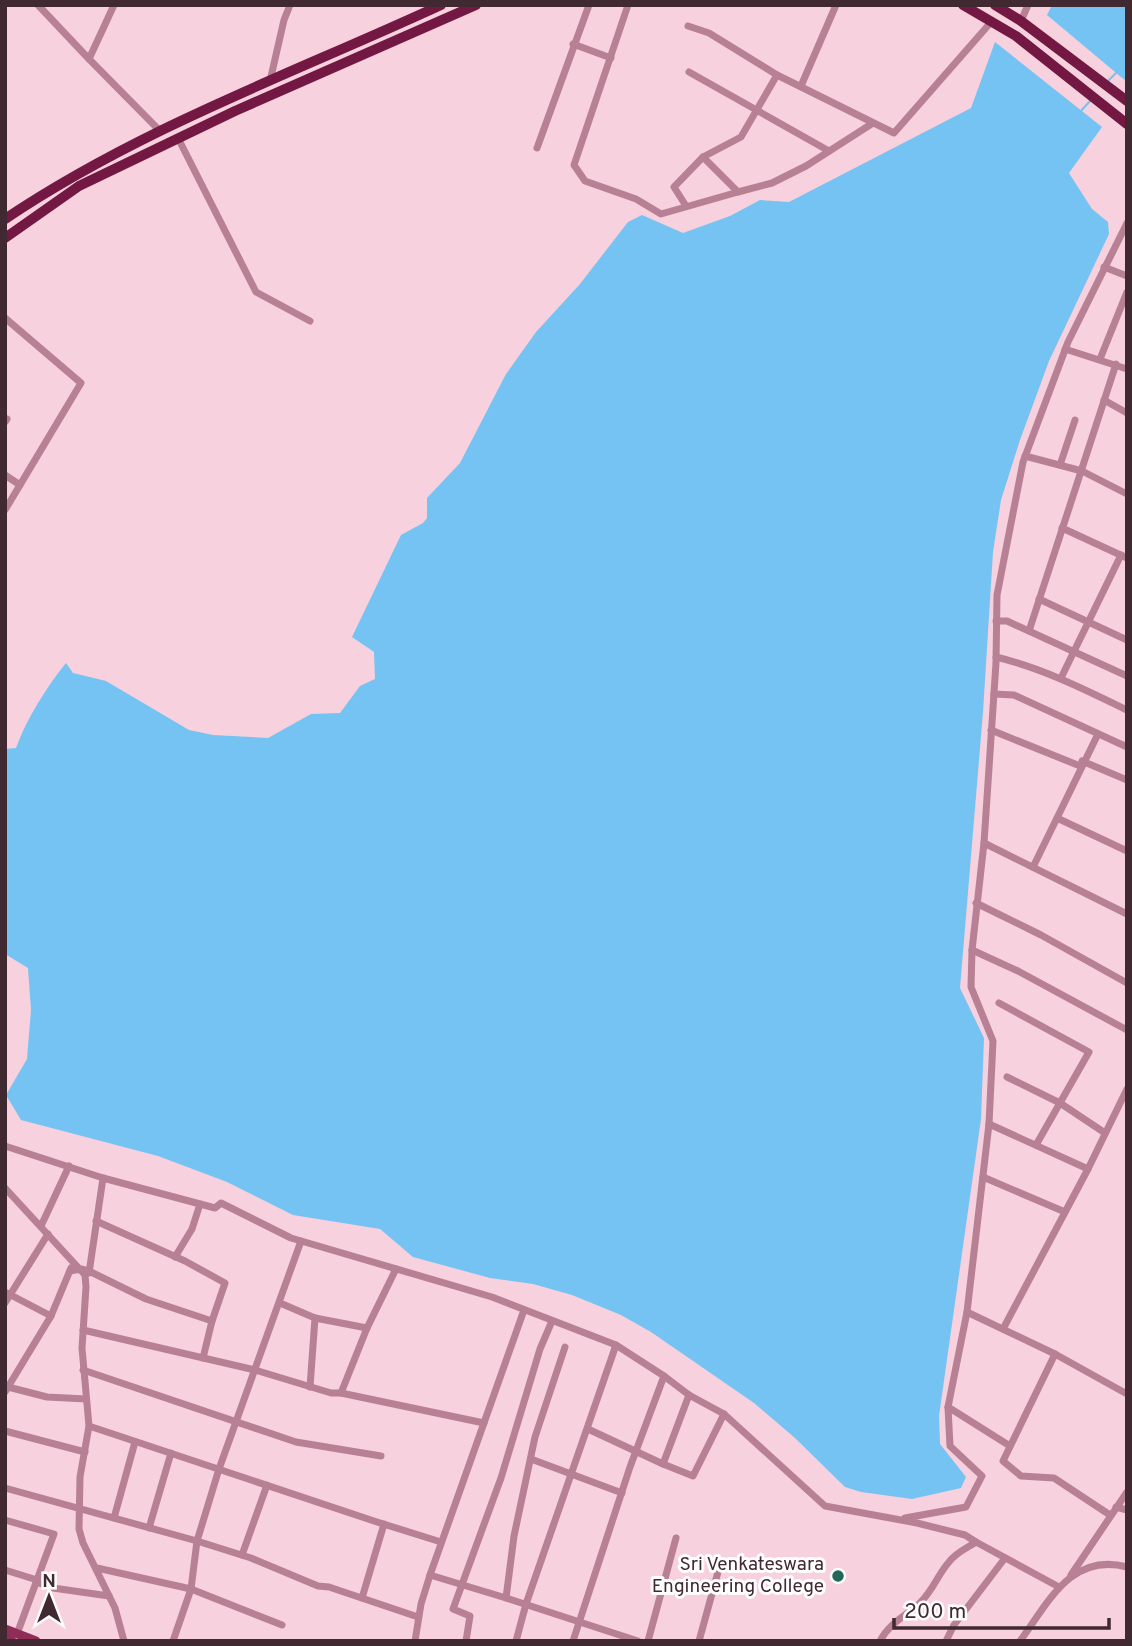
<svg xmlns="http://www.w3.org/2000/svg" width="1132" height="1646" font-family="Overpass,sans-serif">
	<rect width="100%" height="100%" fill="#f7d1dd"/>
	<g fill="#75c3f3">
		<path d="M1052 5H1127V82L1047 15Z"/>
		<path d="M995 42 1102 127 1069 173 1092 209 1108 222 1109 234 1049 361 1020 440 1001 500 993 552 983 712 960 988 984 1038 981 1119 939 1416 940 1444 966 1477 961 1488 912 1499 861 1492 845 1487 795 1438 754 1403 651 1332 621 1315 572 1295 533 1284 490 1278 413 1257 380 1229 293 1215 227 1182 158 1156 21 1120 6 1095 27 1059 31 1010 28 968 5 954V749L16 748C27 718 46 688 66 663L73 673 106 681 189 730 213 735 268 738 311 714 340 713 360 686 375 679 374 652 352 637 401 535 423 523 427 518V498L460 463 506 374 536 332 580 284 628 222 642 215 683 233 730 216 760 200 789 202 971 108Z"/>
	</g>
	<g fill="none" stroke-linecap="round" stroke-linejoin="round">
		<g stroke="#75c3f3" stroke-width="2">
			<path d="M1108 81 1116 73"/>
			<path d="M1080 112 1090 101"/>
		</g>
		<g stroke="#b88094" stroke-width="7">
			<path d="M38 5 89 59"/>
			<path d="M114 5 89 59 160 131"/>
			<path d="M628 5 574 165 585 181 636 199 661 214 738 192"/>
			<path d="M1021 21 1028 5"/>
			<path d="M688 26 709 33 777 75"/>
			<path d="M573 44 611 58"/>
			<path d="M689 72 829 151"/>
			<path d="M270 81 284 20 290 5"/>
			<path d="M801 86 836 5"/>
			<path d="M873 123 806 166 772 183 738 192 703 157 741 137 777 75 894 133 992 21"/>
			<path d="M178 138 256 292 310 321"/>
			<path d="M537 148 589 5"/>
			<path d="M686 206 674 187 703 157"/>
			<path d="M1104 267 1127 276"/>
			<path d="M5 318 81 383 5 510"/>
			<path d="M1065 349 1127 369"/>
			<path d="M1100 359 1127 292"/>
			<path d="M1104 400 1127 413"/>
			<path d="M5 422 7 419"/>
			<path d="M1025 456 1082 471 1127 494"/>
			<path d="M1060 465 1075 420"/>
			<path d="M5 475 20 485"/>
			<path d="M1062 528 1127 558"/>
			<path d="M1039 599 1127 640"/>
			<path d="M996 621H1007L1127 676"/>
			<path d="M1029 631 1116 364"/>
			<path d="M996 657C1042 668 1084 689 1127 710"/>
			<path d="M1061 678 1121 555"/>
			<path d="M994 694 1014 695 1127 747"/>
			<path d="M991 730 1080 766"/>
			<path d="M1082 761 1127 780"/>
			<path d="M1057 818 1098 734"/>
			<path d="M984 843 996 663 997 595 1023 462 1068 342 1127 223"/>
			<path d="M1033 867 1057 818 1127 851"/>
			<path d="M976 903 1041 935 1127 983"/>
			<path d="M972 950 1018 971 1127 1030"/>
			<path d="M999 1003 1089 1052 1036 1145"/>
			<path d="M1007 1077 1060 1103 1105 1133"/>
			<path d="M989 1124 993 1041 971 987 972 950 984 843 1127 914"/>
			<path d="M5 1146 103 1178 215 1208 221 1203 291 1238 492 1297 616 1345 664 1376 689 1395 724 1414 825 1506 917 1523 965 1535 976 1542"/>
			<path d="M1088 1169 1127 1089"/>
			<path d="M983 1177 1065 1212"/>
			<path d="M5 1188 85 1275 86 1287 82 1348 89 1426 80 1477 79 1529 83 1543 115 1608 124 1641"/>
			<path d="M96 1221 185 1261 225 1283 212 1321 203 1358"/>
			<path d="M41 1226 69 1166"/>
			<path d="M175 1257 192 1229 200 1204"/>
			<path d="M70 1271 81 1269 89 1271 146 1299 212 1321"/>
			<path d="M89 1273 103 1178"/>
			<path d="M5 1292 51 1316 71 1268"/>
			<path d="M5 1303 48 1234"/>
			<path d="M280 1303 315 1318 310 1387"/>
			<path d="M967 1312 989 1124 1088 1169 1003 1329"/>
			<path d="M315 1318 367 1328"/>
			<path d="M83 1330 255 1370 331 1393H341L484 1423"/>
			<path d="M565 1347 535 1437 514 1536 506 1598 638 1641"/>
			<path d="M83 1370 296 1442 381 1456"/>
			<path d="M8 1387 51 1316"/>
			<path d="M5 1392 8 1387 47 1397 86 1399"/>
			<path d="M341 1393 367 1328 396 1269"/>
			<path d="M948 1407 1010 1446"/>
			<path d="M89 1426 377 1522 441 1542"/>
			<path d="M588 1429 663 1464 689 1395"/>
			<path d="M5 1431 85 1452"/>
			<path d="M531 1459 622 1493"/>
			<path d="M663 1464 693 1476 724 1414"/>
			<path d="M5 1488 197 1541 251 1558 318 1586 329 1587 418 1617"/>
			<path d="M1116 1507 1127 1510"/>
			<path d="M1110 1515 1054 1478 1021 1476 1003 1461 1055 1354 1127 1394"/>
			<path d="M114 1518 135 1442"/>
			<path d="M905 1518 966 1507 982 1476 950 1446 948 1407 967 1312 1055 1354"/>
			<path d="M5 1520 54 1534 17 1634"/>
			<path d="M149 1528 171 1453"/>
			<path d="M242 1555 267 1485"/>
			<path d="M97 1568 191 1589 282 1625"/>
			<path d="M5 1570 34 1579 39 1583 53 1588 109 1596"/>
			<path d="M430 1575 506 1598"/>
			<path d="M1071 1575 1127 1492"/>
			<path d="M362 1598 384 1524"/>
			<path d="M173 1641 191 1589 197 1541 219 1469 301 1241"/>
			<path d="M415 1641 421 1604 430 1575 524 1310"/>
			<path d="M466 1641 470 1616 453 1609 501 1478 540 1349 552 1321"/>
			<path d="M516 1641 526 1604 616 1345"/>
			<path d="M573 1641 630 1467 664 1376"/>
			<path d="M648 1641 676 1538"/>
			<path d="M699 1641 721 1561"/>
			<path d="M880 1641C889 1623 906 1616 920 1603 934 1589 938 1574 949 1562 955 1553 967 1548 976 1542L1059 1587"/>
			<path d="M946 1641 954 1625 1005 1558"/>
			<path d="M1020 1641C1048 1603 1071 1552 1127 1567"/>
		</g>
		<g stroke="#8f2d58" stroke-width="9">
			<path d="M5 1629 36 1641"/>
			<path d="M5 1638 12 1641"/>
		</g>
		<g stroke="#731843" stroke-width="10">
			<path d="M963 5 1016 36 1127 124"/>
			<path d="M995 5 1021 21 1127 101"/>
			<path d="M5 219C140 128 294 73 441 5"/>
			<path d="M5 238 79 186 235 111 476 5"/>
		</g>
	</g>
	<circle fill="#236759" stroke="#fdfdfd" stroke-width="2.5" cx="838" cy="1576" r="7"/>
	<g text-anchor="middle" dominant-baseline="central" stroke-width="6" stroke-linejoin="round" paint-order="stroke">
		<g font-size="19" fill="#412931" stroke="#fdfdfd" text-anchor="end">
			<text x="824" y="1565">Sri Venkateswara<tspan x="824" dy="22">Engineering College</tspan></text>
		</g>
	</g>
	<rect width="1132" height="1646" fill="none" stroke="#412931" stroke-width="14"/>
	<g transform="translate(49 1597)" stroke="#fdfdfd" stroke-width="5" paint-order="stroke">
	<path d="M0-5L12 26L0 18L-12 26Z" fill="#412931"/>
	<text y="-10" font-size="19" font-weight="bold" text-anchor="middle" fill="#412931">N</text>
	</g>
	<path d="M894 1618v10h215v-10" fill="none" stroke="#412931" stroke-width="3.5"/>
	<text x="904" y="1618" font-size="21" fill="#412931" stroke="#fdfdfd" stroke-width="5" paint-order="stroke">200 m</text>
</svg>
